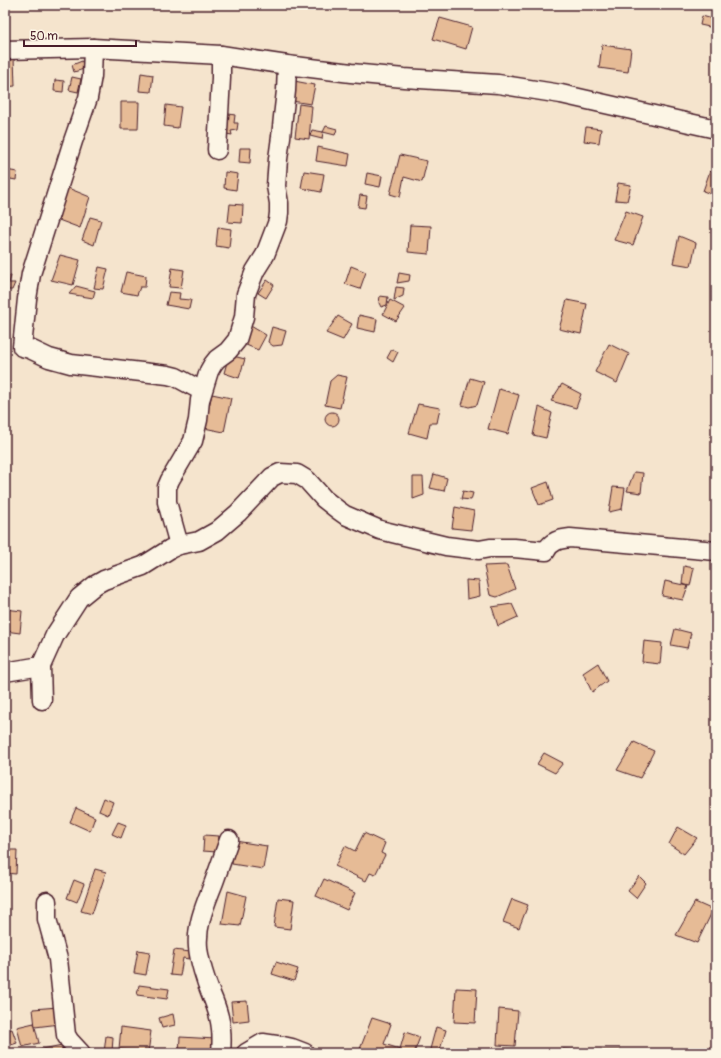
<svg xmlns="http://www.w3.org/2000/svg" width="721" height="1058" font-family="Pangolin,sans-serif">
	<rect width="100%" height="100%" fill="#f5e4cd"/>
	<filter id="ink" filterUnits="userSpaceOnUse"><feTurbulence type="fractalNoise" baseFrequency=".025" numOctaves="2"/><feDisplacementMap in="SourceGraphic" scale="8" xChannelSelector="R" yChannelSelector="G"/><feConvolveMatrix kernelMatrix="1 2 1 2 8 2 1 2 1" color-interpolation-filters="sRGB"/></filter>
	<g filter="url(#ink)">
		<g fill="#e6bb96" stroke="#4a1f2b">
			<path d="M650 5H659V9L650 8Z"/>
			<path d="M702 16 716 20 714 28 700 25Z"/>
			<path d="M440 18 472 27 466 49 433 39Z"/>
			<path d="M602 45 631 49 628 72 599 68Z"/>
			<path d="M5 58H14L15 86 5 87Z"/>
			<path d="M82 61 84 69 74 72 72 65Z"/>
			<path d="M141 73 153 75 151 92 139 91Z"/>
			<path d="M72 77 81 79 78 92 69 90Z"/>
			<path d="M55 80 64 81 63 92 54 91Z"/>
			<path d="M289 80 315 85 311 104 285 100Z"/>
			<path d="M121 102H139L138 129H121Z"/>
			<path d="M299 104 312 106 309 139 295 137Z"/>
			<path d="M166 105 181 107 178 128 164 126Z"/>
			<path d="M223 113 235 115 234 123H238L237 130 231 131 232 135 221 133Z"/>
			<path d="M326 126 337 129 335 135 323 132Z"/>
			<path d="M586 127 601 129 599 143 584 141Z"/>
			<path d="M312 130 323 132 322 139 310 136Z"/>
			<path d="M318 147 350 154 348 166 316 161Z"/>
			<path d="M240 148H251L250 163 239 162Z"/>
			<path d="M400 155 427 161 422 182 404 177 400 197 390 194Z"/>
			<path d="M6 170 17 172 16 180 5 178Z"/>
			<path d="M304 171 324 174 321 192 301 188Z"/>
			<path d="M710 171 716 173V196L703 191Z"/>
			<path d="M225 172 238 174 236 190 224 188Z"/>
			<path d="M367 173 382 176 380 187 365 184Z"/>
			<path d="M618 183 631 185 627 201 615 200Z"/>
			<path d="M68 188 90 197 80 228 56 219Z"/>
			<path d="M360 195 367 196 365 208 358 207Z"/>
			<path d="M230 204 243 205 242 223 228 222Z"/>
			<path d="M626 211 643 217 633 245 614 240Z"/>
			<path d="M90 217 101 220 94 245 82 240Z"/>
			<path d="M410 225 431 226 429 254 408 252Z"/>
			<path d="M218 227 231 229 229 248 216 246Z"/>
			<path d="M679 236 696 243 691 266 673 263Z"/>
			<path d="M60 255 80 260 73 285 51 280Z"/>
			<path d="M351 266 366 272 360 289 345 284Z"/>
			<path d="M99 267 108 269 103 289 94 288Z"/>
			<path d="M172 268 184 270 181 288 169 287Z"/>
			<path d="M126 272 146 276 145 287H140L137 295 121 292Z"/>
			<path d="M399 273 410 275 409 281 397 283Z"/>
			<path d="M5 275 11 276 9 283H15L12 290H5Z"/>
			<path d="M267 280 274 285 266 298 258 293Z"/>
			<path d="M76 286 95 291 93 298 69 294Z"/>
			<path d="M396 287 404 288 403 296 394 300Z"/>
			<path d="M169 292 180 293 179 299 191 300 189 309 166 305Z"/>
			<path d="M380 296 388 297 387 305 381 307 379 303Z"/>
			<path d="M390 300 405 308 396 321 383 314Z"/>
			<path d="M567 300 587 304 581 334 559 329Z"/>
			<path d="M359 315 377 319 375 332 357 328Z"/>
			<path d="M338 316 352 324 343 340 326 333Z"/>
			<path d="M249 325 266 335 258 350 239 342Z"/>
			<path d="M272 327 286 331 282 345 273 346 268 342Z"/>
			<path d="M609 344 629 354 617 383 595 372Z"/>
			<path d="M392 349 398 352 393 362 387 358Z"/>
			<path d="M229 355 245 359 239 378 224 373Z"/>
			<path d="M337 375 347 377 340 408 325 405 330 381Z"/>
			<path d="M470 378 484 382 477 405 469 407 462 405Z"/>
			<path d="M562 384 581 394 576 408 551 401Z"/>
			<path d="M499 389 519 395 508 434 488 429Z"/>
			<path d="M212 394 231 398 224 432 204 428Z"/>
			<path d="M418 404 440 408 437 423H430L427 438 409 433Z"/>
			<path d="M539 407 552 413 546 438 533 435Z"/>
			<circle cx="332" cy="419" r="7"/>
			<path d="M634 472 643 473 641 493 627 491Z"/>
			<path d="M434 474 447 478 444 491 430 488Z"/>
			<path d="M413 477H423L424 495 413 499Z"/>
			<path d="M548 482 553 500 539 505 532 488Z"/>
			<path d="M613 487 625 488 622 509 609 512Z"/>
			<path d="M463 491 473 493 471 500 461 499Z"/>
			<path d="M455 507 474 511 471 530 452 528Z"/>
			<path d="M507 565 515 589 497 597 490 595 484 566Z"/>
			<path d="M684 566 694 568 690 586 682 584Z"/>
			<rect x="713" y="569" width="3" height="21"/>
			<path d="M466 580 479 581 480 596 467 599Z"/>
			<path d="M665 581 688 586 683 600 662 596Z"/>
			<path d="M512 604 518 617 498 626 492 607Z"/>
			<path d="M5 609 22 611 20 633 5 631Z"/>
			<path d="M675 629 691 633 687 648 671 645Z"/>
			<path d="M644 641 662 643 660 664 642 662Z"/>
			<path d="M598 663 607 681 592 692 583 673Z"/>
			<path d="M634 742 654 751 640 778 617 770Z"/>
			<path d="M544 753 563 763 555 773 537 764Z"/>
			<path d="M104 798 113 802 108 815 99 811Z"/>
			<path d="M76 808 95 817 90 831 70 822Z"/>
			<path d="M118 822 126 825 121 838 112 834Z"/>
			<path d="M678 827 697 838 684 854 669 844Z"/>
			<path d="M364 833 385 843 381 853 385 855 375 875 370 873 366 881 335 866 345 846 355 851Z"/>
			<path d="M204 835 219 836 217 852 203 851Z"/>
			<path d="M235 841 267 846 263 869 232 864Z"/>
			<path d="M6 850H17L16 874 5 873Z"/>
			<path d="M95 869 106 872 92 914 81 911Z"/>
			<path d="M639 876 646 883 636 898 628 891Z"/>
			<path d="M324 879 355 893 347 910 316 896Z"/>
			<path d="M74 880 84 884 77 902 67 898Z"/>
			<path d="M228 891 246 896 240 926 222 924Z"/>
			<path d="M278 898 294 900 290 929 274 927Z"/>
			<path d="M512 899 528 905 519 928 503 922Z"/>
			<path d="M695 902 713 910 697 943 676 935Z"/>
			<path d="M138 950 150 952 146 975 134 973Z"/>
			<path d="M174 950 190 952 189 959 183 958 180 976 170 975Z"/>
			<path d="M276 962 298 969 294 981 272 974Z"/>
			<path d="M139 985 169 989 167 999 137 995Z"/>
			<path d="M456 988 477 989 475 1023 454 1022Z"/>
			<path d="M247 1001 249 1020 233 1022 231 1002Z"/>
			<path d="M58 1007 60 1024 35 1027 33 1009Z"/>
			<path d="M499 1009 518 1011 515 1046 497 1045Z"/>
			<path d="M173 1014 175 1025 162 1028 159 1018Z"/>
			<path d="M372 1018 391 1024 384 1044 400 1049 405 1032 420 1037 414 1053H371L360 1049Z"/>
			<path d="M34 1023 39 1043 22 1047 17 1027Z"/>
			<path d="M121 1027 151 1031 148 1053 119 1049Z"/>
			<path d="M436 1027 446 1030 439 1053H429Z"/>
			<path d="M12 1029 17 1043 5 1047V1031Z"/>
			<path d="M106 1036 113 1037 112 1053H104Z"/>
			<path d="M180 1037 216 1039 215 1053H179Z"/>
			<path d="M62 1045 63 1053H34L33 1051Z"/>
			<path d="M563 1049 582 1050V1053H563Z"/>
			<path d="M704 1049V1053H690V1050Z"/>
			<rect x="591" y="1050" width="30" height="3"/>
		</g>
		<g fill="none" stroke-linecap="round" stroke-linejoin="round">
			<g stroke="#4a1f2b" stroke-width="21">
				<g id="minor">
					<path d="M93 48 92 76 88 98 73 141 31 274 27 299 22 347 30 349 49 358 71 364 168 375 176 377 202 391"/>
					<path d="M5 50 93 48 221 55 287 65 351 73 404 78 498 84 561 94 716 129"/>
					<path d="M217 150 221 78V55"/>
					<path d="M179 545 167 502V487L170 480 193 441 198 420 200 400 209 371 213 364 217 359 228 351 237 340 244 317 246 294 255 271 265 255 278 221 279 213V203L276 186 278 159 281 137 283 117 286 91 287 65"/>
					<path d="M41 666 42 700"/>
					<path d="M5 672 41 666 55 635 79 598 95 585 104 580 143 566 170 549 179 545 199 541 217 531 238 513 272 477 280 473 297 474 307 480 324 499 338 510 345 515 380 530 446 546 479 550 490 548H514L546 551C551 541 560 539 570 538L716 551"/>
					<path d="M47 901V919L58 959 66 1035 69 1040 81 1053"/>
					<path d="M221 1053C222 1041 222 1029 219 1017 217 1009 214 1001 211 994 206 982 199 960 198 947 196 924 206 903 214 882 219 868 224 854 229 840"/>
					<path d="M246 1053 263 1043 283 1046 292 1048 305 1053"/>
				</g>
			</g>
			<use href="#minor" stroke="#fcf5e5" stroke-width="18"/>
		</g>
	</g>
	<rect width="721" height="1058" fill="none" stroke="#fcf5e5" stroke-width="20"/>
	<rect x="10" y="10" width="701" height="1038" fill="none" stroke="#4a1f2b" stroke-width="1.5" filter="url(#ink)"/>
	<path d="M24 40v6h112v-6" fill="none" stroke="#4a1f2b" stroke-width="2"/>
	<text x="30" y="40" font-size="12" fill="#4a1f2b" stroke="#fcf5e5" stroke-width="3" paint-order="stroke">50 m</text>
</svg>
